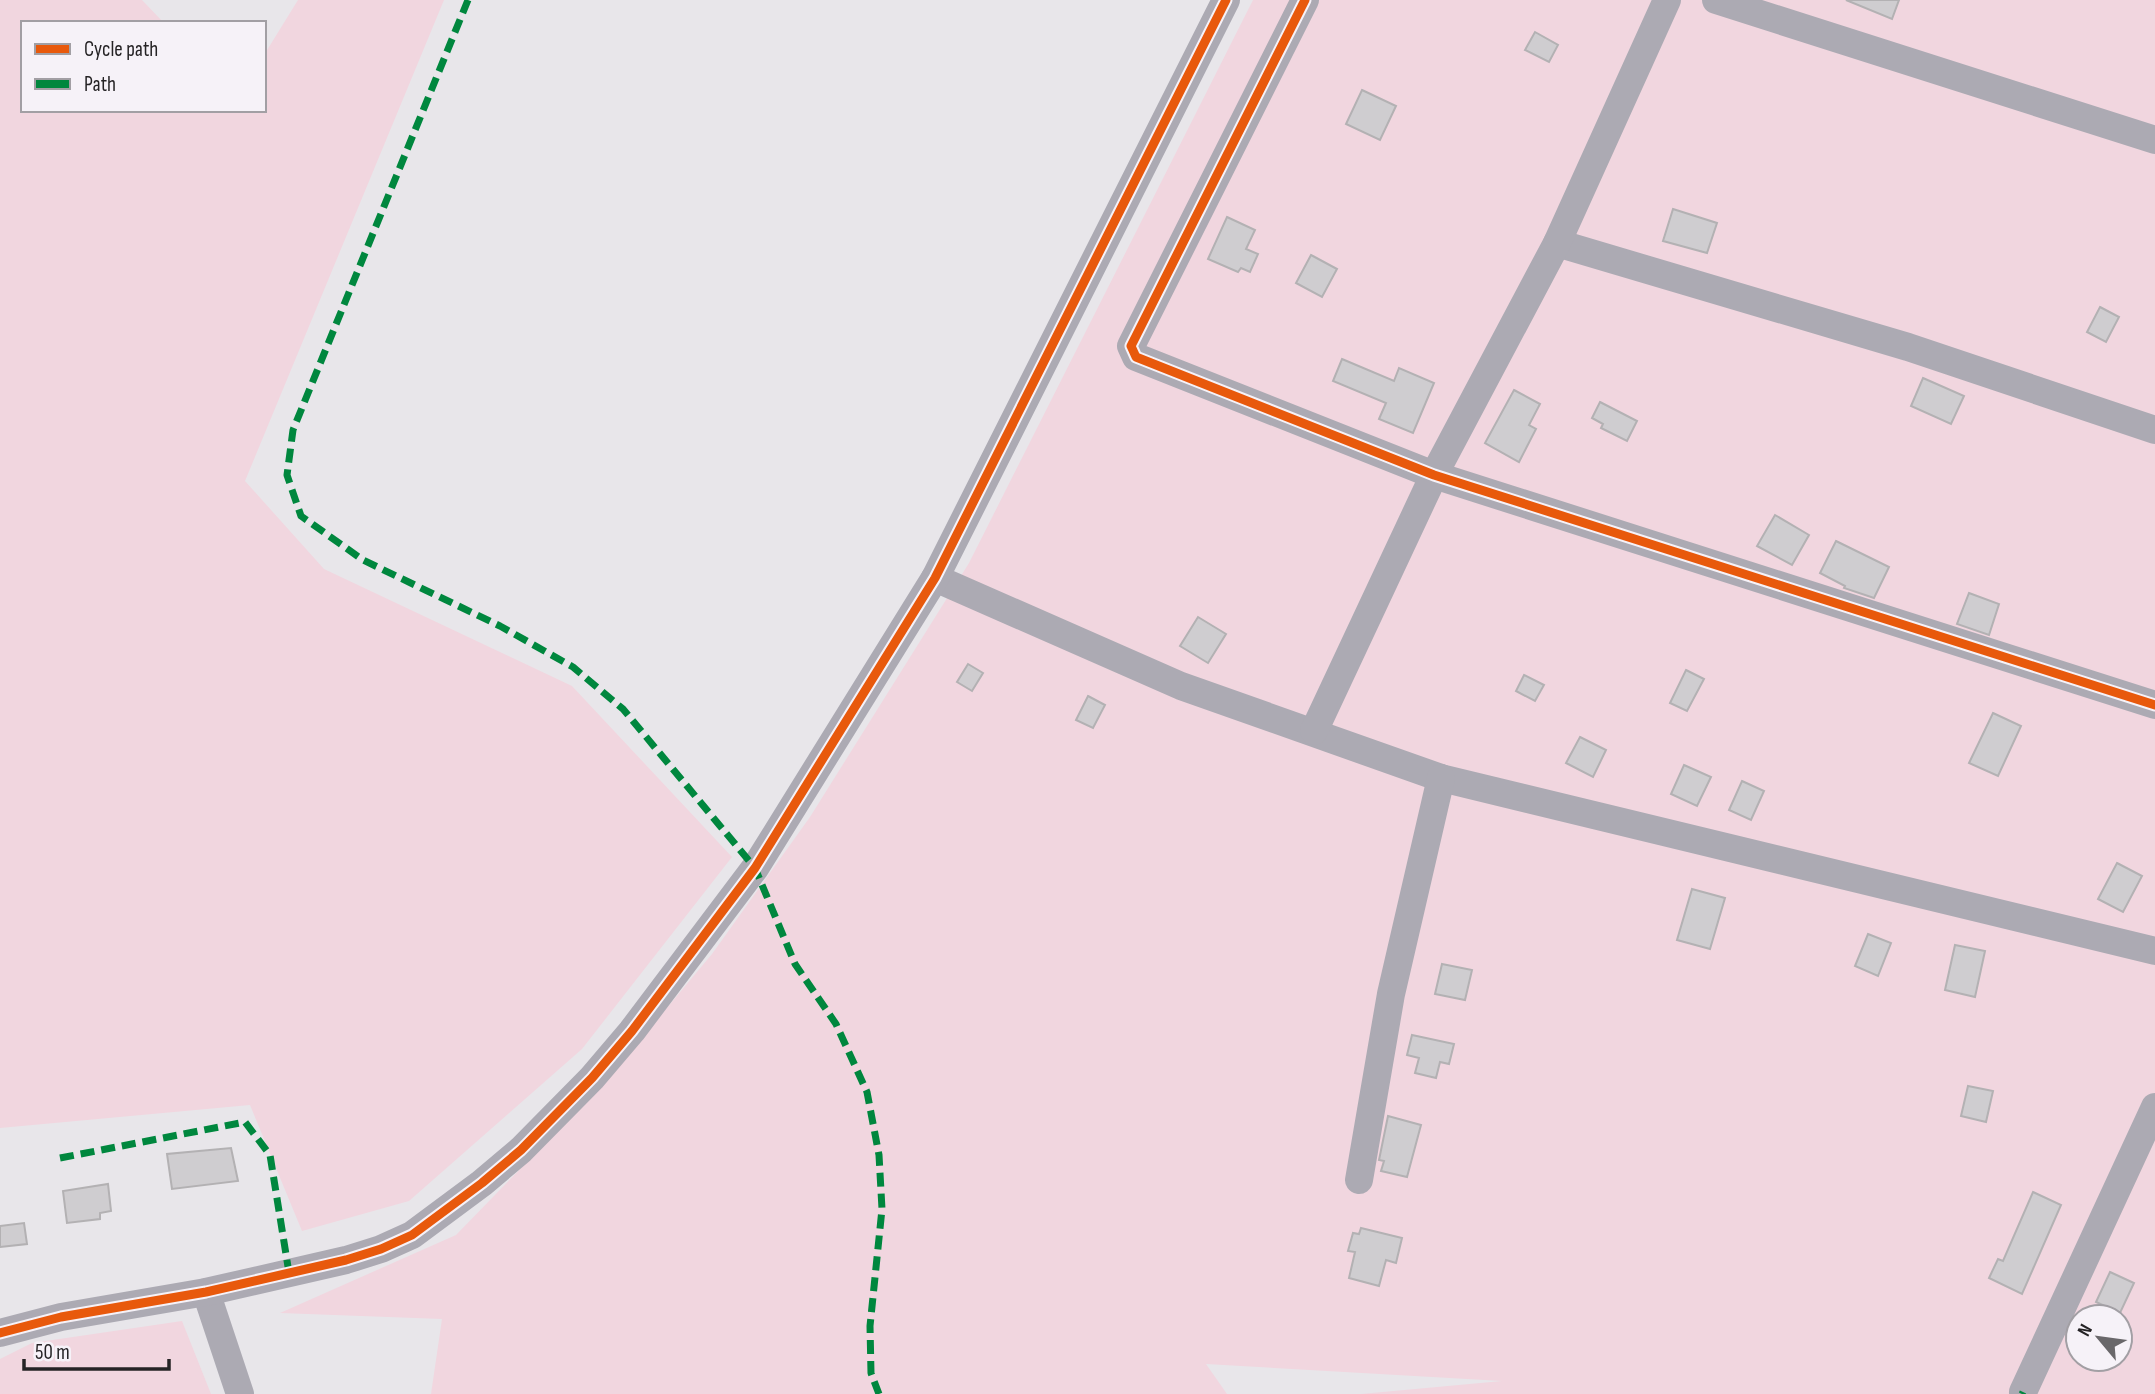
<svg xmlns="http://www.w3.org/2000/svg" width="2155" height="1394" font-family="'Sofia Sans Condensed',sans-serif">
	<rect width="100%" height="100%" fill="#e8e6ea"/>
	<g fill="#f1d6df" fill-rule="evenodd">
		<path d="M0 0H142L164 23H23V110H264V55L298 0H444L245 481 324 569 572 686 732 857 582 1049 409 1201 302 1231 250 1105 0 1128Z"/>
		<path d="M1253 0H2155V1394H1361L1502 1381 1206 1364 1227 1394H431L442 1319 280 1313 456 1235 604 1083 712 954 810 817 969 563ZM2078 1317H2120V1359H2078Z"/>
		<path d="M182 1321 211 1394H0V1359L32 1343Z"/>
	</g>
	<g fill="#cfcdd0" stroke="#b3b1b3" stroke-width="2">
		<path d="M1846 0H1899L1892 19Z"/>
		<path d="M1535 32 1558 45 1549 62 1525 50Z"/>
		<path d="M1362 90 1396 106 1380 140 1346 124Z"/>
		<path d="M1673 209 1717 223 1707 253 1663 241Z"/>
		<path d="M1227 217 1255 230 1246 249 1258 254 1250 272 1241 268 1238 272 1208 259Z"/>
		<path d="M1311 255 1337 269 1322 297 1296 283Z"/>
		<path d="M2100 307 2119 317 2106 342 2087 332Z"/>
		<path d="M1342 359 1394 381 1399 368 1434 383 1413 433 1379 419 1386 403 1333 381Z"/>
		<path d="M1923 378 1964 396 1951 424 1911 406Z"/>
		<path d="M1514 390 1540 404 1529 425 1536 429 1519 462 1485 443Z"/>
		<path d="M1600 402 1637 421 1627 441 1601 428 1603 424 1592 418Z"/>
		<path d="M1775 515 1809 535 1792 565 1757 546Z"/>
		<path d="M1836 541 1889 567 1874 598 1844 588 1845 586 1820 573Z"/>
		<path d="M1969 593 1999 604 1989 635 1957 624Z"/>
		<path d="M1198 617 1226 634 1208 663 1180 646Z"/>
		<path d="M968 664 983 673 972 691 957 682Z"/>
		<path d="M1686 670 1704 679 1687 711 1670 703Z"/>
		<path d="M1524 675 1544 685 1535 701 1516 691Z"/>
		<path d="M1088 696 1105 705 1093 728 1076 720Z"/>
		<path d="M1993 713 2021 726 1998 776 1969 763Z"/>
		<path d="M1580 737 1606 750 1593 777 1566 763Z"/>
		<path d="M1684 765 1711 777 1697 806 1671 794Z"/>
		<path d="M1742 781 1764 791 1751 820 1729 810Z"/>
		<path d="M2117 863 2142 876 2123 912 2098 899Z"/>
		<path d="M1692 889 1725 898 1710 949 1677 940Z"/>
		<path d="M1868 934 1891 943 1878 976 1855 966Z"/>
		<path d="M1955 945 1985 951 1975 997 1945 990Z"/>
		<path d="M1442 964 1472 970 1465 1000 1435 994Z"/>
		<path d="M1412 1035 1454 1044 1449 1064 1440 1062 1436 1078 1415 1073 1419 1058 1407 1055Z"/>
		<path d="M1968 1086 1993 1091 1986 1122 1961 1116Z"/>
		<path d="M1388 1116 1421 1125 1407 1177 1381 1171 1384 1161 1379 1160Z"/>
		<path d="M231 1148 238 1181 172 1189 167 1154Z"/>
		<path d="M108 1184 111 1211 100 1213V1219L67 1223 63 1191Z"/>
		<path d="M2033 1192 2061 1205 2022 1294 1989 1278 1998 1259 2003 1261Z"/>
		<path d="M24 1223 27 1244 0 1247V1226Z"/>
		<path d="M1361 1228 1402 1238 1396 1263 1386 1260 1379 1286 1349 1278 1355 1252 1348 1251 1353 1233 1359 1234Z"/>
		<path d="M2110 1272 2134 1283 2120 1313 2096 1302Z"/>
	</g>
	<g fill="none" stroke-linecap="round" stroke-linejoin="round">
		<g stroke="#acaab3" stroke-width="28">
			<path d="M1305 0 1131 346 1136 357 1434 475 2155 705"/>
			<path d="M1716 0 2155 140"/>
			<path d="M1557 243 1908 347 2155 430"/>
			<path d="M935 578 1181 686 1441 778 2155 951"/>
			<path d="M1314 731 1434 475 1557 243 1667 0"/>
			<path d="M1359 1180 1391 994 1441 778"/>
			<path d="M206 1292 240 1394"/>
			<path d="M0 1333 61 1317 206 1292 346 1260 381 1249 412 1235 482 1183 521 1150 592 1078 632 1031 755 868 935 578 1226 0"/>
			<path d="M2023 1392 2155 1107"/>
		</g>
		<g stroke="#00873e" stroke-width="7" stroke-dasharray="14 7" stroke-linecap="butt">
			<path d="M468 0 293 430 287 475 301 516 363 560 500 626 573 667 623 709 755 868 795 964 836 1024 867 1092 879 1155 882 1209 870 1326 871 1373 879 1394"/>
			<path d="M60 1158 245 1122 270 1155 289 1273"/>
			<path d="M2022 1394 2023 1392"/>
		</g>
		<g stroke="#f6f2f8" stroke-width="13">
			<g id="cycleway">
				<path d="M1305 0 1131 346 1136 357 1434 475 2155 705"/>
				<path d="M0 1333 61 1317 206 1292 346 1260 381 1249 412 1235 482 1183 521 1150 592 1078 632 1031 755 868 935 578 1226 0"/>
			</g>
		</g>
		<use href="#cycleway" stroke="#e8590c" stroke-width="9"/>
	</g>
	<rect x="21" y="21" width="245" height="91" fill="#f6f2f8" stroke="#a29fa4" stroke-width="2"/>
	<rect x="35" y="44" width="35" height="10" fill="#e8590c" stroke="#a29fa4" stroke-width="2"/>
	<text x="84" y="56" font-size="21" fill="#252325">Cycle path</text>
	<rect x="35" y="79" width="35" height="10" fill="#00873e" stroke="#a29fa4" stroke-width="2"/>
	<text x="84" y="91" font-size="21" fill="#252325">Path</text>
	<g transform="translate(2099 1338) rotate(299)"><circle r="33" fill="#f6f2f8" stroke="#a29fa4" stroke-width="2"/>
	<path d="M0-5L12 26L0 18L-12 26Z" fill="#69676a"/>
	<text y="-10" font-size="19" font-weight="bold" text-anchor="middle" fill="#252325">N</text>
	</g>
	<path d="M24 1359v10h145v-10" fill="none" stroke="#252325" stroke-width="3.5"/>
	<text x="35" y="1359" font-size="21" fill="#252325" stroke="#f6f2f8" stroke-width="5" paint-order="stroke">50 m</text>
</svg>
